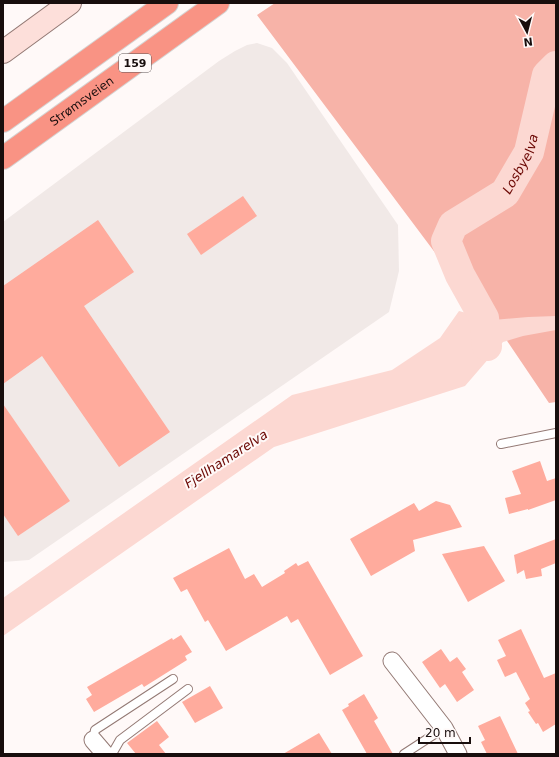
<svg xmlns="http://www.w3.org/2000/svg" width="559" height="757" font-family="'DejaVu Sans',sans-serif">
	<rect width="100%" height="100%" fill="#fff9f8"/>
	<path fill="#f1e9e7" d="M257 43 272 48 287 63 398 225 399 271 389 312 29 560 3 562V222L219 61 235 51 247 45Z"/>
	<path fill="#f7b3a8" d="M275 3H556V402L549 403 493 320 484 318 257 15Z"/>
	<path fill="#fcd8d2" d="M459 311 493 320 528 317 556 316V330L523 336 503 342 465 386 274 447 3 636V598L292 395 392 370 440 338Z"/>
	<g fill="none" stroke-linecap="round" stroke-linejoin="round">
		<path stroke="#fcd8d2" stroke-width="30" id="s1" d="M487 346 484 318 460 275 446 241 453 225 505 193 529 152 547 75 556 66"/>
	</g>
	<g fill="#ffab9d">
		<path d="M243 196 257 216 201 255 187 234Z"/>
		<path d="M98 220 134 272 84 306 170 432 119 467 42 356 3 384V286Z"/>
		<path d="M3 404 70 501 18 536 3 514Z"/>
		<path d="M540 461 547 481 556 478V500L528 510V509L509 514 505 498 521 494 512 471Z"/>
		<path d="M436 501 450 505 462 527 413 540 415 551 371 576 350 539 414 503 419 511Z"/>
		<path d="M556 539V563L541 569 542 576 526 579 524 570 517 574 514 555Z"/>
		<path d="M484 546 505 581 468 602 442 554Z"/>
		<path d="M229 548 245 579 254 574 262 587 285 573 284 571 296 563 298 566 308 561 363 656 330 675 298 619 291 623 287 616 226 651 208 620 205 622 187 589 181 592 173 578Z"/>
		<path d="M521 629 544 678 556 673V724L543 732 538 723 536 724 528 712 530 711 525 703 530 699 516 672 505 677 497 660 506 656 498 640Z"/>
		<path d="M181 635 192 652 185 656 187 660 144 687 142 684 94 712 86 699 92 695 87 687 172 638 173 640Z"/>
		<path d="M441 649 450 662 457 657 466 669 462 672 474 690 457 702 445 684 440 688 422 662Z"/>
		<path d="M210 686 223 708 195 723 182 702Z"/>
		<path d="M364 694 378 718 374 721 393 754H367L342 710 349 706 348 704Z"/>
		<path d="M500 716 518 754H487L481 742 485 740 478 726Z"/>
		<path d="M157 721 169 737 159 745 166 754H136L127 743Z"/>
		<path d="M319 733 332 754H283Z"/>
	</g>
	<g fill="none" stroke-linecap="round" stroke-linejoin="round">
		<g stroke="#937974" stroke-width="10">
			<g id="service">
				<path d="M501 444 556 433"/>
				<path d="M93 740 95 730 173 679"/>
				<path d="M112 754 120 740 188 689"/>
				<path d="M404 754 444 728"/>
			</g>
		</g>
		<g stroke="#937974" stroke-width="19">
			<g id="minor">
				<path d="M392 661 444 728 458 754"/>
				<path d="M93 740 105 754"/>
			</g>
		</g>
		<g stroke="#937974" stroke-width="24">
			<path id="secondary" d="M3 52 70 3"/>
		</g>
		<g stroke="#d5d4d3" stroke-width="24">
			<g id="motorway">
				<path d="M3 121 167 3"/>
				<path id="s2" d="M3 158 218 3"/>
			</g>
		</g>
		<use href="#service" stroke="#fff" stroke-width="8"/>
		<use href="#minor" stroke="#fff" stroke-width="17"/>
		<use href="#secondary" stroke="#fddfda" stroke-width="22"/>
		<use href="#motorway" stroke="#f99384" stroke-width="22"/>
	</g>
	<g text-anchor="middle" dominant-baseline="central" stroke-width="4" stroke-linejoin="round" paint-order="stroke">
		<rect fill="#fff9f8" stroke="#5d5454" stroke-width="1" x="119" y="54" width="32" height="18" rx="3"/>
		<g font-size="11" font-weight="bold" fill="#180e0d">
			<text x="135" y="63">159</text>
		</g>
		<g font-size="12" fill="#180e0d" stroke="#fff9f8">
			<text stroke="none"><textPath href="#s2" startOffset="97">Strømsveien</textPath></text>
		</g>
		<g font-size="13" font-style="italic" fill="#6b0703" stroke="#fff9f8">
			<text stroke="none"><textPath href="#s1" startOffset="226">Losbyelva</textPath></text>
			<text transform="translate(226 459) rotate(-33)">Fjellhamarelva</text>
		</g>
	</g>
	<rect width="559" height="757" fill="none" stroke="#180e0d" stroke-width="8"/>
	<g transform="translate(527 32) rotate(173)" stroke="#fff9f8" stroke-width="3" paint-order="stroke">
	<path d="M0-3L7 15L0 10L-7 15Z" fill="#180e0d"/>
	<text y="-6" font-size="11" font-weight="bold" text-anchor="middle" fill="#180e0d">N</text>
	</g>
	<path d="M419 737v6h51v-6" fill="none" stroke="#180e0d" stroke-width="2"/>
	<text x="425" y="737" font-size="12" fill="#180e0d" stroke="#fff9f8" stroke-width="3" paint-order="stroke">20 m</text>
</svg>
